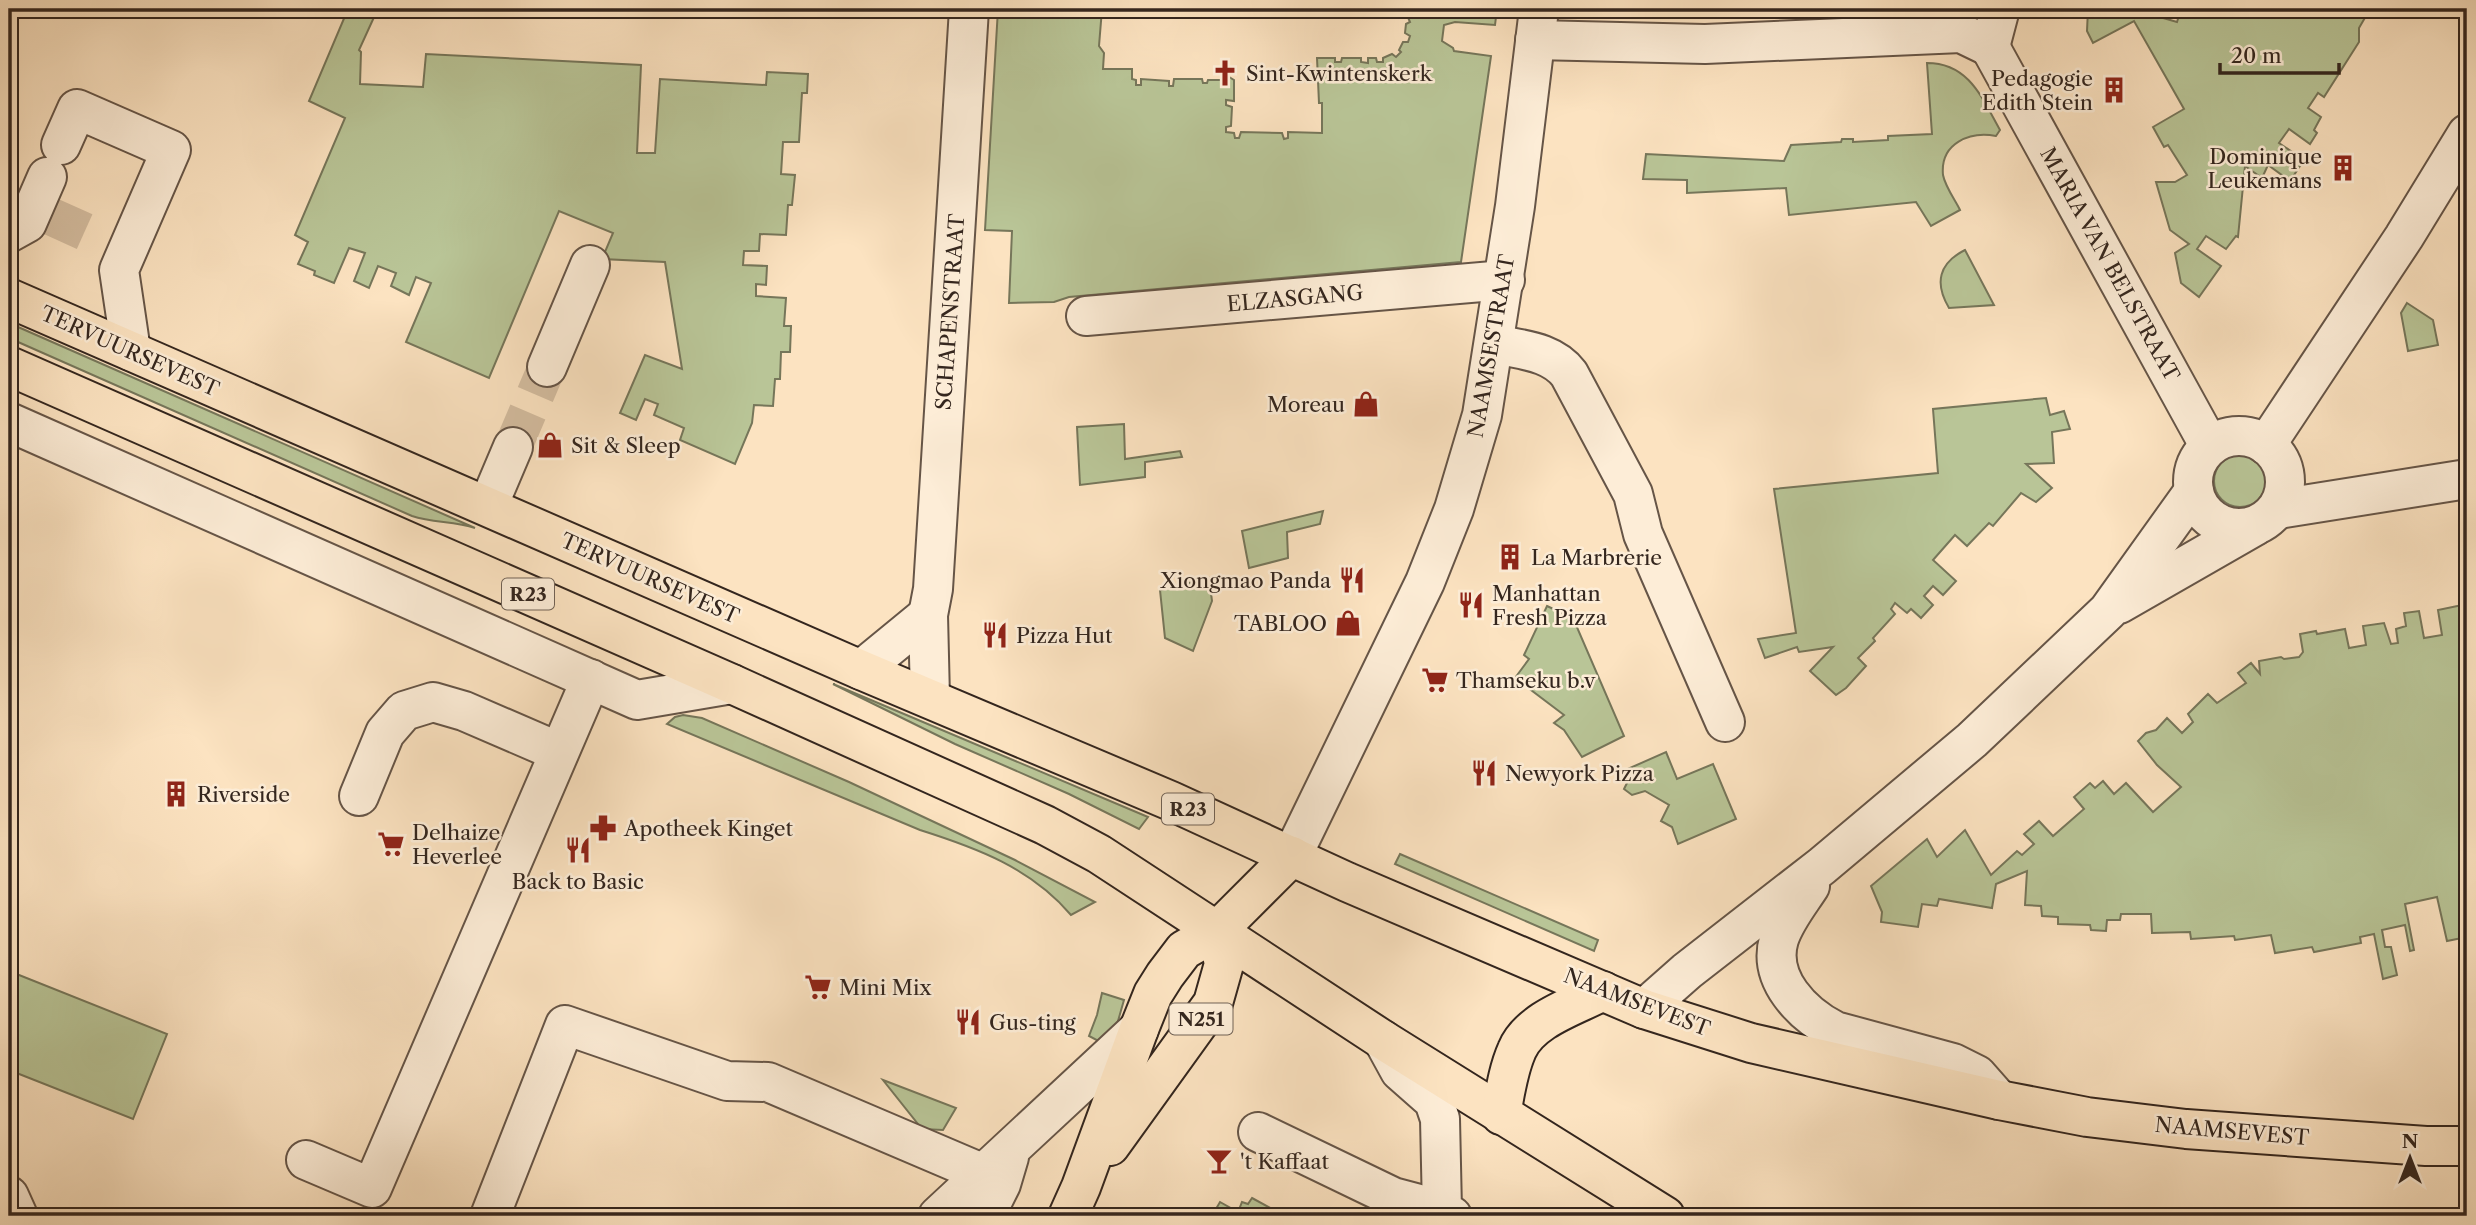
<svg xmlns="http://www.w3.org/2000/svg" width="2476" height="1225" font-family="'Libre Caslon Text',serif">
	<rect width="100%" height="100%" fill="#fce3c1"/>
	<filter id="stains"><feTurbulence type="fractalNoise" baseFrequency=".00286" numOctaves="4"/><feColorMatrix values="0 0 0 0 .2 0 0 0 0 .09 0 0 0 0 .02 0 0 0 .5 -.17"/></filter>
	<radialGradient id="worn" r=".72"><stop offset=".6" stop-color="#630" stop-opacity="0"/><stop offset="1" stop-color="#630" stop-opacity=".3"/></radialGradient>
	<g fill="#b9c597" stroke="#76765a" stroke-width="2">
		<path d="M348 9H360L375 15 359 50 361 52 360 84 423 87 426 54 641 65 637 153H655L660 79 766 85 767 72 808 74 807 93H802L799 142H783L781 174 795 175 792 205H788L786 235 760 234 759 251H744L743 265 767 266 766 285 756 284V296L786 298 784 326H791L790 352H781L780 379H775L773 406 754 405 752 423 735 464 680 440 684 428 654 415 658 404 645 399 636 420 620 413 645 355 682 369 665 262 602 259 613 233 559 211 489 378 406 342 431 283 416 277 409 295 391 286 396 273 378 266 369 288 354 281 365 253 349 248 334 283 314 275 315 271 298 264 308 242 295 235 345 118 309 101Z"/>
		<path d="M998 9H1102L1099 46 1104 53 1103 69H1132V79L1136 80V85H1141V79L1169 81V86H1173L1174 79H1202L1203 83H1207L1208 80H1229V77L1234 80V101L1226 100V105L1232 107 1231 126 1226 127V132L1234 133 1235 138H1239L1241 132 1282 133 1284 139 1288 138V132L1322 133V103H1319L1317 58H1335V62H1341L1342 58H1361V62L1368 63V58H1376L1377 62H1383V58L1392 54 1396 57 1401 52 1399 50 1403 42H1408L1410 36 1405 33 1406 24 1410 22 1407 15 1403 16 1397 9H1497L1495 25 1455 22 1444 25 1442 41 1453 48 1454 51 1491 56 1461 262 1069 297 1054 302 1009 303 1012 231 985 230Z"/>
		<path d="M2088 9H2132L2177 22 2181 9H2370L2359 28V42L2324 97 2318 93 2308 108 2321 117 2314 130 2317 133 2310 144 2289 129 2279 143 2304 160 2290 181 2268 165 2262 178 2245 166 2238 237 2236 236 2226 249 2206 236 2197 249 2221 266 2199 297 2181 283 2175 253 2189 244 2170 230 2156 182H2175L2187 175 2168 145 2164 147 2153 127 2184 109 2134 21 2093 43 2087 31Z"/>
		<path d="M1927 63C1969 63 1982 98 2000 130L1996 136C1970 131 1940 143 1943 175 1945 186 1955 200 1960 210L1931 226 1916 202 1789 215 1786 188 1687 193V180L1643 179 1646 154 1784 161 1791 145 1841 142 1842 139H1853V142L1888 140V136L1932 134Z"/>
		<path d="M1965 250 1994 305 1949 308C1934 283 1939 263 1965 250Z"/>
		<path d="M2407 303 2433 320 2438 345 2408 351 2401 313Z"/>
		<path d="M9 323 475 528C454 521 433 523 412 516L9 338Z"/>
		<path d="M2046 398 2050 415 2064 411 2070 429 2052 432 2054 463 2026 464 2052 488 2036 502 2021 493 1993 526 1989 523 1967 546 1955 535 1933 560 1956 581 1943 595 1933 586 1924 596 1933 605 1921 618 1911 609 1907 613 1895 603 1891 609 1895 614 1873 638 1875 641 1858 658 1866 666 1846 688 1836 695 1810 671 1833 647 1799 652 1797 647 1765 658 1758 639 1796 633 1774 489 1938 473 1933 409Z"/>
		<path d="M1124 424 1125 459 1180 451 1182 457 1145 462V477L1080 485 1077 427Z"/>
		<circle cx="2240" cy="481" r="26"/>
		<path d="M1323 511 1320 524 1287 532 1288 558 1249 568 1242 531Z"/>
		<path d="M1209 578 1212 601 1193 651 1165 638 1160 590Z"/>
		<path d="M2467 604V937L2447 941 2437 897 2405 904 2414 950 2410 951 2405 925 2382 930 2385 947H2391L2397 975 2383 979 2374 934 2360 937 2361 943 2314 952 2312 947 2275 953 2271 935 2235 940 2234 936 2191 939 2190 932 2152 933 2151 914H2121L2120 920H2107L2106 931 2091 930 2090 925 2058 924V917L2042 916 2041 906 2025 905 2027 871 1996 884 1992 908 1939 899 1937 906 1922 904 1918 927 1881 922 1882 912 1871 886 1927 839 1937 857 1965 830 1991 875 2017 851 2022 855 2034 844 2024 834 2039 821 2053 836 2084 809 2074 797 2090 783 2095 788 2103 781 2114 794 2126 783 2153 812 2181 787 2157 765 2138 741 2146 733 2156 730 2167 718 2182 733 2193 722 2188 714 2208 694 2217 703 2246 683 2238 673 2251 663 2260 674 2259 661 2281 657 2284 659 2299 657 2303 652 2300 634 2316 631 2317 634 2345 629 2349 648 2366 645 2363 626 2384 623 2391 644 2398 643 2396 629 2406 626 2404 613 2419 611 2424 638 2442 635 2438 610Z"/>
		<path d="M1547 606 1573 618 1624 736 1582 757 1564 730 1554 723 1564 715 1515 678 1529 659 1524 655Z"/>
		<path d="M833 684 1148 817 1139 829 1069 794 955 744Z"/>
		<path d="M683 715 702 718 849 782 1015 860 1095 902 1071 915C1031 868 977 848 920 830L667 724 675 717Z"/>
		<path d="M1666 752 1677 779 1713 764 1736 819 1678 844 1672 827 1661 821 1669 805 1645 791 1632 795 1624 789 1628 781 1621 772Z"/>
		<path d="M1400 854 1598 940 1594 951 1395 864Z"/>
		<path d="M9 971 167 1034 133 1119 9 1070Z"/>
		<path d="M1102 993 1124 1000 1118 1021 1104 1044 1089 1036 1097 1015Z"/>
		<path d="M883 1080 956 1108 943 1130 922 1129Z"/>
		<path d="M1252 1198 1274 1210 1271 1216H1217L1213 1214 1220 1202 1238 1212 1242 1202 1248 1204Z"/>
	</g>
	<g fill="none" stroke-linecap="round" stroke-linejoin="round">
		<g stroke="#d4bda0" stroke-width="38" stroke-dasharray="38 19" stroke-linecap="butt">
			<path d="M50 216 101 239"/>
			<path d="M513 447 547 367"/>
		</g>
		<g stroke="#665547" stroke-width="42">
			<g id="minor">
				<path d="M1535 40 1705 44 1961 33 1990 47"/>
				<path d="M1990 47 2209 445"/>
				<path d="M1990 47 2000 9"/>
				<path d="M61 145 77 109 171 150 119 270 131 351"/>
				<path d="M9 233 27 223 47 177"/>
				<path d="M1086 316 1505 280"/>
				<path d="M1495 344C1521 350 1552 351 1569 374L1633 494 1643 534 1725 722"/>
				<path d="M547 367 590 265"/>
				<path d="M9 422 637 700 732 684"/>
				<circle cx="2239" cy="482" r="46"/>
				<path d="M2266 445 2404 237 2467 134"/>
				<path d="M488 506 513 447"/>
				<path d="M2278 509 2467 479"/>
				<path d="M2119 604 2255 526"/>
				<path d="M861 670 928 615"/>
				<path d="M930 698 928 615 933 589 969 9"/>
				<path d="M359 796 385 733 404 711 433 702 464 711 559 752"/>
				<path d="M1292 856 1425 582 1454 509 1482 415 1515 206 1539 9"/>
				<path d="M1810 886C1799 903 1785 920 1779 939 1767 979 1802 1014 1835 1031L1953 1063 1977 1075 1999 1100"/>
				<path d="M1644 1009 1687 971 1822 866 1972 740 2108 611 2194 491"/>
				<path d="M1383 1040 1400 1071 1434 1101 1440 1119 1442 1210 1452 1216"/>
				<path d="M1258 1132 1393 1197 1442 1210"/>
				<path d="M306 1160 372 1188 591 679"/>
				<path d="M9 1196 18 1216"/>
				<path d="M490 1216 565 1025 727 1081 768 1082 984 1174"/>
				<path d="M938 1216 1139 1029"/>
				<path d="M985 1216 1001 1184 1009 1157"/>
			</g>
		</g>
		<g stroke="#34261e" stroke-width="42">
			<g id="major">
				<path d="M9 298 861 670 1171 801 1347 882 1644 1009 1751 1043 1999 1100 2087 1117 2186 1129 2426 1146H2467"/>
				<path d="M9 366 732 684 1045 825 1099 854 1383 1040 1665 1216"/>
				<path d="M1501 1115C1505 1093 1508 1070 1517 1050 1530 1019 1575 1006 1603 991"/>
				<path d="M1110 1146 1213 1003 1224 964 1217 931"/>
				<path d="M1068 1216 1081 1187 1139 1029 1153 994 1165 975 1184 950 1217 931 1292 856"/>
			</g>
		</g>
		<use href="#minor" stroke="#fdedd7" stroke-width="38"/>
		<use href="#major" stroke="#fce3c1" stroke-width="38"/>
	</g>
	<defs>
		<g id="church-bare" transform="scale(2.1)"><path d="M-1.2-6h2.4v3.5h3.3v2.4h-3.3V6h-2.4V-.1h-3.3v-2.4h3.3Z" fill="#8f2418" stroke="#fdedd7" stroke-width="2.5" paint-order="stroke"/></g>
		<g id="building-bare" transform="scale(2.1)"><path d="M-4-6H4V6H1V3H-1V6H-4ZM-2.5-4.3h1.7v1.8h-1.7ZM.8-4.3h1.7v1.8H.8ZM-2.5-1h1.7V.8h-1.7ZM.8-1h1.7V.8H.8Z" fill="#8f2418" stroke="#fdedd7" stroke-width="2.5" paint-order="stroke"/></g>
		<g id="shop-bare" transform="scale(2.1)"><path d="M-5-2.5h2.3a2.7 3.5 0 0 1 5.4 0H5L5.5 6h-11ZM-1.5-2.5h3a1.5 2.3 0 0 0-3 0Z" fill="#8f2418" stroke="#fdedd7" stroke-width="2.5" paint-order="stroke"/></g>
		<g id="restaurant-bare" transform="scale(2.1)"><path d="M-5-6h1v4h1v-4h1v4h1v-4h1v5L-1.5 .5V6h-2V.5L-5-1ZM5-6V6H3V1.5H1.5Q1.5-4 5-6Z" fill="#8f2418" stroke="#fdedd7" stroke-width="2.5" paint-order="stroke"/></g>
		<g id="supermarket-bare" transform="scale(2.1)"><path d="M-6-5.5h2.5l.6 2H6L4.5 2H-2.5L-4.4-4H-6ZM-1.5 3.2a1.3 1.3 0 1 0 .1 0ZM3 3.2a1.3 1.3 0 1 0 .1 0Z" fill="#8f2418" stroke="#fdedd7" stroke-width="2.5" paint-order="stroke"/></g>
		<g id="pharmacy-bare" transform="scale(2.1)"><path d="M-2-6h4v4h4v4h-4v4h-4v-4h-4v-4h4Z" fill="#8f2418" stroke="#fdedd7" stroke-width="2.5" paint-order="stroke"/></g>
		<g id="bar-bare" transform="scale(2.1)"><path d="M-6-5H6L.8 .8V4.5H3.5V6h-7V4.5H-.8V.8Z" fill="#8f2418" stroke="#fdedd7" stroke-width="2.5" paint-order="stroke"/></g>
	</defs>
	<g fill-rule="evenodd">
		<use href="#church-bare" x="1225" y="73"/>
		<use href="#building-bare" x="2114" y="90"/>
		<use href="#building-bare" x="2343" y="168"/>
		<use href="#shop-bare" x="1366" y="404"/>
		<use href="#shop-bare" x="550" y="445"/>
		<use href="#building-bare" x="1510" y="557"/>
		<use href="#restaurant-bare" x="1352" y="580"/>
		<use href="#restaurant-bare" x="1471" y="605"/>
		<use href="#shop-bare" x="1348" y="623"/>
		<use href="#restaurant-bare" x="995" y="635"/>
		<use href="#supermarket-bare" x="1435" y="680"/>
		<use href="#restaurant-bare" x="1484" y="773"/>
		<use href="#building-bare" x="176" y="794"/>
		<use href="#pharmacy-bare" x="603" y="828"/>
		<use href="#supermarket-bare" x="391" y="844"/>
		<use href="#restaurant-bare" x="578" y="850"/>
		<use href="#supermarket-bare" x="818" y="987"/>
		<use href="#restaurant-bare" x="968" y="1022"/>
		<use href="#bar-bare" x="1219" y="1161"/>
	</g>
	<g text-anchor="middle" dominant-baseline="central" stroke-width="5" stroke-linejoin="round" paint-order="stroke">
		<g fill="#fdedd7" stroke="#706256" stroke-width="2">
			<rect x="502" y="578.5" width="52" height="31" rx="5"/>
			<rect x="1162" y="793.5" width="52" height="31" rx="5"/>
			<rect x="1169.5" y="1003.5" width="63" height="31" rx="5"/>
		</g>
		<g font-size="19" font-weight="bold" fill="#34261e">
			<text x="528" y="594">R23</text>
			<text x="1188" y="809">R23</text>
			<text x="1201" y="1019">N251</text>
		</g>
		<g font-size="21" fill="#34261e" stroke="#fdedd7" text-anchor="start">
			<text x="1246" y="73">Sint-Kwintenskerk</text>
			<text x="2093" y="78" text-anchor="end">Pedagogie<tspan x="2093" dy="24">Edith Stein</tspan></text>
			<text x="2322" y="156" text-anchor="end">Dominique<tspan x="2322" dy="24">Leukemans</tspan></text>
			<text x="1345" y="404" text-anchor="end">Moreau</text>
			<text x="571" y="445">Sit &amp; Sleep</text>
			<text x="1531" y="557">La Marbrerie</text>
			<text x="1331" y="580" text-anchor="end">Xiongmao Panda</text>
			<text x="1492" y="593">Manhattan<tspan x="1492" dy="24">Fresh Pizza</tspan></text>
			<text x="1327" y="623" text-anchor="end">TABLOO</text>
			<text x="1016" y="635">Pizza Hut</text>
			<text x="1456" y="680">Thamseku b.v</text>
			<text x="1505" y="773">Newyork Pizza</text>
			<text x="197" y="794">Riverside</text>
			<text x="624" y="828">Apotheek Kinget</text>
			<text x="412" y="832">Delhaize<tspan x="412" dy="24">Heverlee</tspan></text>
			<text x="578" y="881" text-anchor="middle">Back to Basic</text>
			<text x="839" y="987">Mini Mix</text>
			<text x="989" y="1022">Gus-ting</text>
			<text x="1240" y="1161">'t Kaffaat</text>
		</g>
		<g font-size="21" fill="#34261e" stroke="#fdedd7">
			<text transform="translate(2110 264) rotate(61)">MARIA VAN BELSTRAAT</text>
			<text transform="translate(1295 298) rotate(-5)">ELZASGANG</text>
			<text transform="translate(950 312) rotate(-86)">SCHAPENSTRAAT</text>
			<text transform="translate(1491 346) rotate(-80)">NAAMSESTRAAT</text>
			<text transform="translate(130 351) rotate(24)">TERVUURSEVEST</text>
			<text transform="translate(650 578) rotate(24)">TERVUURSEVEST</text>
			<text transform="translate(1637 1002) rotate(21)">NAAMSEVEST</text>
			<text transform="translate(2232 1131) rotate(5)">NAAMSEVEST</text>
		</g>
	</g>
	<rect width="2476" height="1225" fill="none" stroke="#fce3c1" stroke-width="35"/>
	<rect x="10" y="10" width="2455" height="1204" fill="none" stroke="#34261e" stroke-width="3.5"/>
	<rect x="18" y="18" width="2441" height="1190" fill="none" stroke="#34261e" stroke-width="2"/>
	<g transform="translate(2410 1158)" stroke="#fdedd7" stroke-width="5" paint-order="stroke">
	<path d="M0-5L12 26L0 18L-12 26Z" fill="#34261e"/>
	<text y="-10" font-size="19" font-weight="bold" text-anchor="middle" fill="#34261e">N</text>
	</g>
	<path d="M2220 63v10h119v-10" fill="none" stroke="#34261e" stroke-width="3.5"/>
	<text x="2231" y="63" font-size="21" fill="#34261e" stroke="#fdedd7" stroke-width="5" paint-order="stroke">20 m</text>
	<rect width="100%" height="100%" filter="url(#stains)"/>
	<rect width="100%" height="100%" fill="url(#worn)"/>
</svg>
